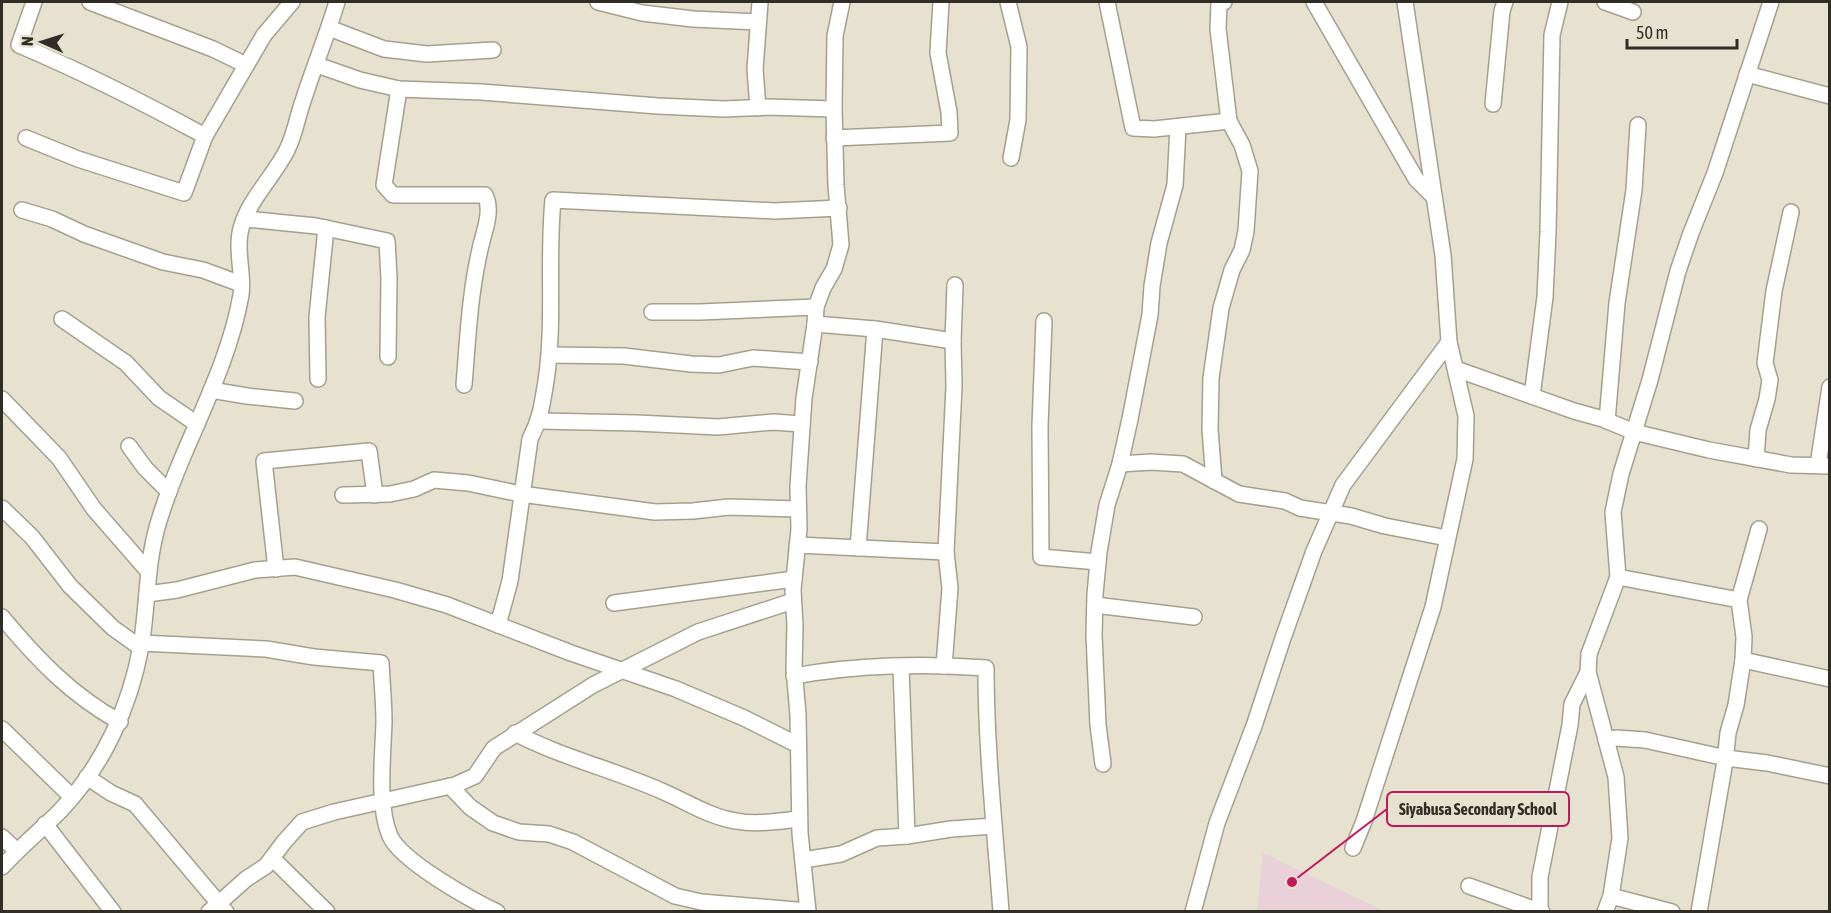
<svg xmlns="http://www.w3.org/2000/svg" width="1831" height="913" font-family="'Asap Condensed',sans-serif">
	<rect width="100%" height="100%" fill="#e7e2cf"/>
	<path fill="#e9d0d9" d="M1263 853 1384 911H1257Z"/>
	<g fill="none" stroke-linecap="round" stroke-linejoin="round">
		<g stroke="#a5a08e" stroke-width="18">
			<g id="street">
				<path d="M34 2 19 45C83 72 144 103 205 136"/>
				<path d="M90 2 213 49 246 65"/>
				<path d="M598 2 642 13 693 19 758 22"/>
				<path d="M1008 2 1019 47 1018 120 1011 158"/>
				<path d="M1107 2 1133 128 1154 129 1229 121"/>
				<path d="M1314 2 1416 179 1434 197"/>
				<path d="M1605 2 1633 12"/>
				<path d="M329 28 384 49 427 54 493 50"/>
				<path d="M317 65 360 80 399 89 481 92 658 106 724 109 767 107 834 109"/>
				<path d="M1747 74 1830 96"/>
				<path d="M399 89 384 185 393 195H485C492 209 486 226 482 241 470 288 468 336 464 385"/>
				<path d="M1493 104 1502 11 1505 2"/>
				<path d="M758 108 755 69 760 2"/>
				<path d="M26 138 78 159 184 193 205 136 264 35 292 2"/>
				<path d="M834 138 950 133 949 112 938 53 941 2"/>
				<path d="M22 210 52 219 84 234 163 262 203 270 241 284"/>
				<path d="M246 219 316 226 387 241 389 278 388 357"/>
				<path d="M652 312H700L816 307"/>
				<path d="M62 319 126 363 159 398 197 424"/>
				<path d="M1044 321 1040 426 1041 557 1098 562"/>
				<path d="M815 324 875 329 953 341"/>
				<path d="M550 355 624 356 691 364 719 365 753 358 810 362"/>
				<path d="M1456 369 1574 411 1603 419 1634 432 1709 450 1791 465 1830 466"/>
				<path d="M318 379 317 317 326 228"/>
				<path d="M211 390 247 396 295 401"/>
				<path d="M1532 396 1545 297 1548 232 1552 35 1560 2"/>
				<path d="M2 399 59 458 94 509 148 571"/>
				<path d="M539 421 637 423 718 427 773 422 802 424"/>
				<path d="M1607 421 1617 303 1634 190 1638 125"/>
				<path d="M129 446 145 468 169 492"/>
				<path d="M1756 459 1758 430 1767 399 1770 380 1765 363 1774 291 1791 212"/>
				<path d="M1120 464 1151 462 1183 464 1239 494 1285 501 1300 508 1351 516 1385 526 1447 538"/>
				<path d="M1818 465 1830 387"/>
				<path d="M1214 481 1210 429 1211 378 1221 308 1232 270 1242 250 1246 231 1250 171 1242 145 1229 121 1218 29 1219 3 1224 2"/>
				<path d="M343 495 390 494 414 489 434 480 468 483 521 494 655 512 693 511 729 507 798 509"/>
				<path d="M2 508 32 537 70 586 113 628 141 648"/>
				<path d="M797 545 946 552"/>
				<path d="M858 548 875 329"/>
				<path d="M276 569 264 461 369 451 375 495"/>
				<path d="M1618 577 1739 600"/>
				<path d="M147 594 177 590 255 570 295 567 395 590 447 605 571 653 676 689 744 718 798 745"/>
				<path d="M614 603 794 579"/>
				<path d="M1095 605 1194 617"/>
				<path d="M2 617C37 659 71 695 120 722"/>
				<path d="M498 625 510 581 530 439C541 418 542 404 546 381 555 321 547 260 553 200L775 211 839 208"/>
				<path d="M141 643 266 649 314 657 381 663C382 683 384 703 384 722 383 755 377 806 390 836 401 861 471 900 497 912"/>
				<path d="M1743 660 1830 679"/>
				<path d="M944 666 950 588 946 552 954 386 953 341 955 285"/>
				<path d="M901 667 907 836"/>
				<path d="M794 676C855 665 925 663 986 668 986 749 995 830 1001 912"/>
				<path d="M2 729 72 797"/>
				<path d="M515 733C563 758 615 770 664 792 687 802 710 817 736 821 757 825 779 821 799 819"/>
				<path d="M1606 740 1616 738 1645 740 1726 758 1767 763 1830 776"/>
				<path d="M1103 764 1098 725 1094 635 1095 594 1099 552 1107 505 1120 464 1130 419 1150 315 1152 286 1159 243 1175 185 1178 127"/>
				<path d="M87 777 111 793 135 804 226 912"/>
				<path d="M450 786 470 807 493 823 519 832 549 834 573 842 675 896 701 902 808 911"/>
				<path d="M45 824 113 912"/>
				<path d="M2 837 17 851"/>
				<path d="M1353 848 1364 821 1433 607 1465 459 1466 416 1449 342 1443 255 1405 2"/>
				<path d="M272 858 327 912"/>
				<path d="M803 860 841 854 877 838 907 836 951 829 994 826"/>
				<path d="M2 867C20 847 41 830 60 811 103 766 130 707 141 646 148 605 146 565 158 524 181 446 227 375 241 295 244 275 236 253 240 233 246 202 273 178 287 150 295 134 297 118 303 101 314 67 327 35 337 2"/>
				<path d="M1469 886 1542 912"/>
				<path d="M1611 896 1672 912"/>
				<path d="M1540 910V877L1570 725 1572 704 1588 672"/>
				<path d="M209 912 246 879 266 866 284 842 302 822 334 812 455 785 475 776 494 748 593 685 698 632 793 601"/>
				<path d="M808 912 800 833 798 715 794 668 795 626 793 590 799 529 798 486 804 398 815 324 816 307 823 288 834 269 841 245 836 185 834 109 835 36 842 2"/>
				<path d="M1193 912 1217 823 1254 726 1283 638 1314 551 1343 485 1449 342"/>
				<path d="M1605 912 1611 896 1620 838 1616 777 1588 672 1589 654 1618 577 1613 512 1621 474 1650 380 1678 271 1691 233 1715 173 1771 2"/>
				<path d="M1699 912 1725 761 1728 733 1736 705 1743 660 1744 637 1739 600 1759 529"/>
			</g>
		</g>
		<use href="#street" stroke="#fff" stroke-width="15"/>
	</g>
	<path fill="none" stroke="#c2185b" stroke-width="2" d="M1292 882L1387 809"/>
	<circle fill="#c2185b" stroke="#e7e2cf" stroke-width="2" cx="1292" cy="882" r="6"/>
	<rect fill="#e7e2cf" stroke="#c2185b" stroke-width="2" x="1387" y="792" width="182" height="34" rx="6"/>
	<g font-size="16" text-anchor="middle" font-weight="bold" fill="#2f2d26">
		<text x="1478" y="815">Siyabusa Secondary School</text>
	</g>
	<rect width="1831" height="913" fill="none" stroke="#2f2d26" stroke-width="6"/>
	<g transform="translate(42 42) rotate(273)" stroke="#e7e2cf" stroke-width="4.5" paint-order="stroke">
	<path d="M0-4.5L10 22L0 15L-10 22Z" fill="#2f2d26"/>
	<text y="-9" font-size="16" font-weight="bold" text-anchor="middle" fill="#2f2d26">N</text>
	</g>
	<path d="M1627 39v9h110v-9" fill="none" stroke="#2f2d26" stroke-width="3"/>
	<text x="1636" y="39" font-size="18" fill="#2f2d26" stroke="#e7e2cf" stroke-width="4.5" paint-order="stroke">50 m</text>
</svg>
